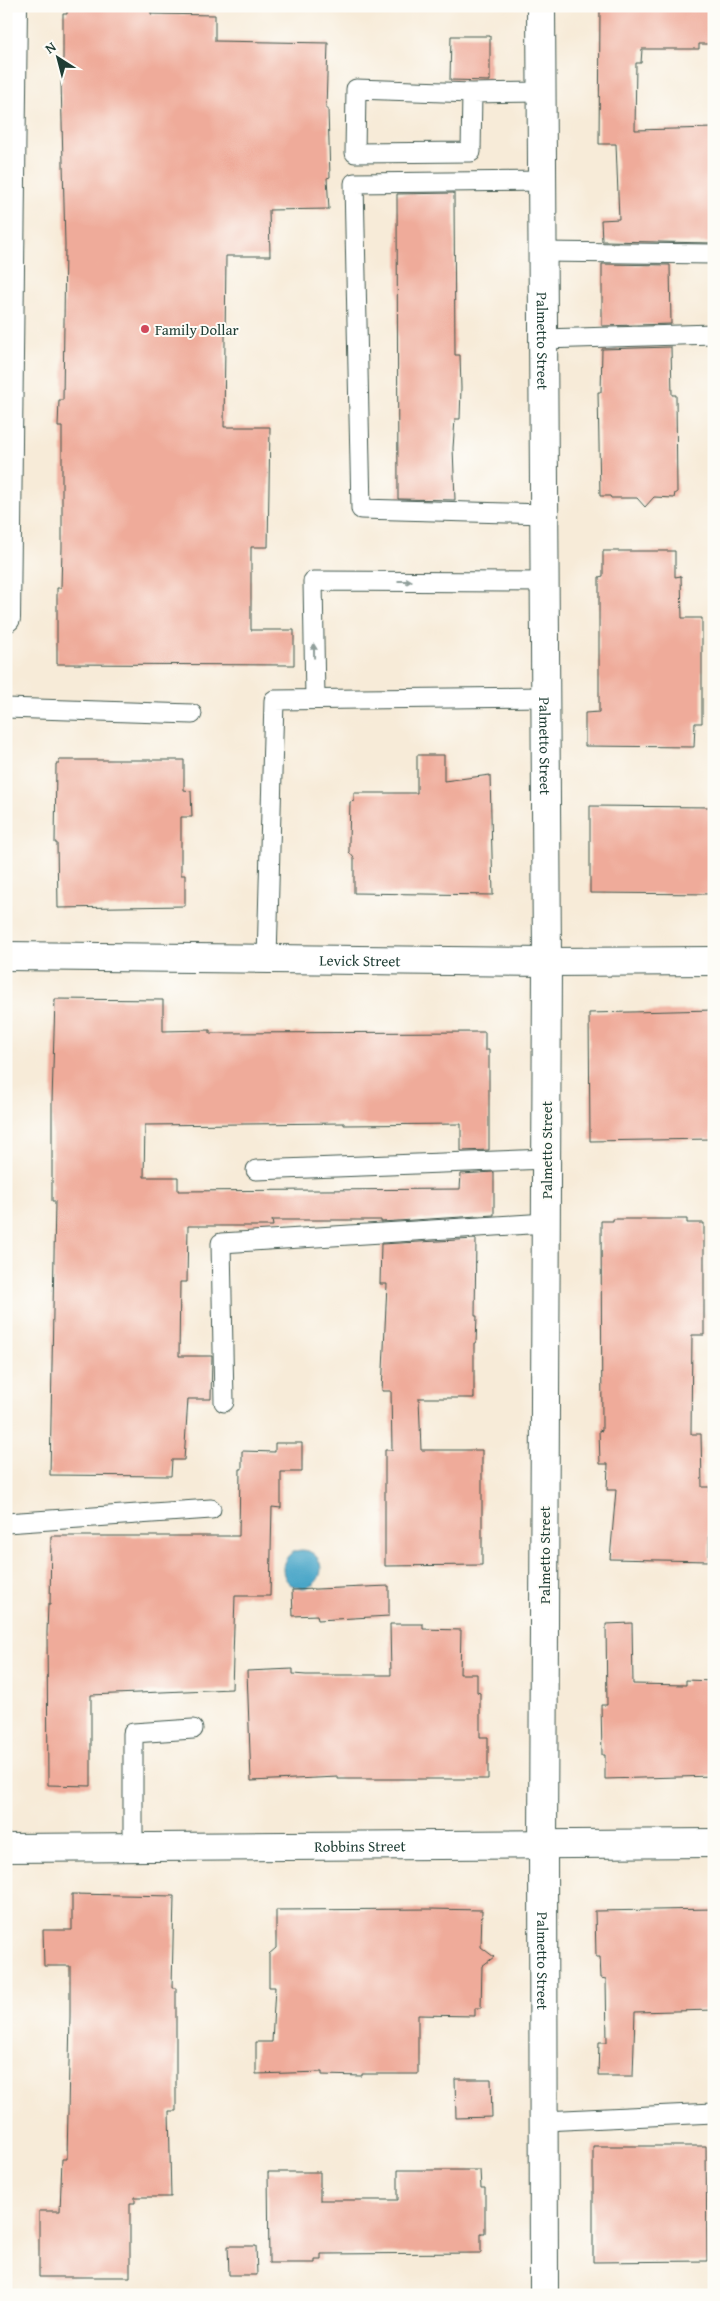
<svg xmlns="http://www.w3.org/2000/svg" width="720" height="2301" font-family="'Gentium Book Plus',serif">
	<rect width="100%" height="100%" fill="#fdfcf7"/>
	<filter id="ink" filterUnits="userSpaceOnUse"><feTurbulence type="fractalNoise" baseFrequency=".02" numOctaves="2"/><feDisplacementMap in="SourceGraphic" scale="10" xChannelSelector="R" yChannelSelector="G"/><feConvolveMatrix kernelMatrix="1 2 1 2 8 2 1 2 1" color-interpolation-filters="sRGB"/></filter>
	<filter id="wash" filterUnits="userSpaceOnUse"><feTurbulence type="fractalNoise" baseFrequency=".0096" numOctaves="4" result="noise"/><feDisplacementMap in="SourceGraphic" scale="20" xChannelSelector="R" yChannelSelector="G"/><feGaussianBlur stdDeviation="1.12" result="paint"/><feColorMatrix in="noise" values="0 0 0 0 0 0 0 0 0 0 0 0 0 0 0 0 0 1.4 0 .05"/><feComposite in="paint" operator="in"/></filter>
	<g filter="url(#wash)">
		<rect width="100%" height="100%" fill="#f7ebd8"/>
		<circle fill="#49a6c8" stroke="#34727e" cx="302" cy="1569" r="19"/>
		<g id="blocks">
			<g fill="#efab9a">
				<path d="M67 6H151V14L215 15V41L328 43 326 109H328L330 177 327 178 329 209 269 210 270 256H226L224 427H270L268 547H251V630H294V665L57 664V588H61L62 547V427H58L59 400H63L65 245 61 81H63V14H67Z"/>
				<path d="M600 6H709V18H714V44H699V49H642L641 63H636L635 130 714 128V243L602 241 601 220 619 219 616 144H599Z"/>
				<path d="M451 36H490V81L450 80Z"/>
				<path d="M454 193 455 355H460L461 388 460 419H455L453 448 455 500 398 499 397 194Z"/>
				<path d="M602 264 670 265 671 324 602 326Z"/>
				<path d="M671 347 672 395H676L677 493H675L674 498 654 497 645 507 637 498H611L610 496H600L598 392H601L602 349Z"/>
				<path d="M603 551H675V577L681 576 682 618H702V723H695L694 747 585 746V713L599 712V577L603 576Z"/>
				<path d="M417 755H444V781L490 775 493 895 354 893V858L349 852V841L350 802 354 801V793H417Z"/>
				<path d="M59 760H184V790L191 791 192 817H181V875H185V906L58 908 57 843H55L56 764H59Z"/>
				<path d="M590 806 713 807 714 894 590 893Z"/>
				<path d="M55 999 163 1000V1031L210 1030V1033L485 1032V1050H489V1150L461 1151V1124L344 1125V1123L145 1125 144 1177H178V1191L460 1189 461 1174 494 1172V1215L381 1222V1220H272L273 1226H188L187 1282H180L179 1356H212L211 1399H188L184 1460H172L171 1476 50 1475 55 1201H52V1102Z"/>
				<path d="M714 1010V1119H711V1139L590 1141 589 1013Z"/>
				<path d="M613 1219H687V1223H704V1335H692L691 1434H701L702 1487H710L709 1561 610 1559 616 1490H607L608 1464H600L599 1430 602 1431 601 1221H613Z"/>
				<path d="M476 1239 475 1316H477L476 1343H474V1398H419L421 1450H482V1565L385 1566V1450H392L391 1391H382L387 1284H380L381 1244Z"/>
				<path d="M275 1443H302V1472H281V1508L272 1507 270 1596H235L232 1689 91 1695V1786L48 1785 47 1632 48 1605H50L51 1536H239L240 1469H242V1451L275 1452Z"/>
				<path d="M389 1586V1616L318 1620 317 1615 293 1616 292 1590Z"/>
				<path d="M632 1623 633 1684 686 1685V1680L714 1681V1776L605 1779V1755H602L601 1705H607L606 1624Z"/>
				<path d="M390 1624H423V1629L461 1630 460 1674H477V1692L480 1693V1737H488V1779H338V1777L251 1781 247 1671 293 1669V1674L306 1675H391Z"/>
				<path d="M72 1894 174 1896 172 1988H176V2111H169L171 2197H135V2203H130V2277H39V2211H60L62 2159H67L70 2016V1966H44L43 1930H72Z"/>
				<path d="M429 1909 482 1910 481 1947 494 1957 482 1966 481 2008H475V2016L418 2015V2074H362V2076L322 2075V2072L256 2074V2042H272L275 1987H269V1954L276 1948V1910Z"/>
				<path d="M714 1909V2010L635 2012 633 2076H598L599 2042H607L606 1979 601 1978 600 1957H596L595 1911Z"/>
				<path d="M455 2079H491L492 2117 456 2118Z"/>
				<path d="M593 2146H706L707 2261 593 2262Z"/>
				<path d="M398 2170H480L481 2188H485V2233H481V2253L321 2254V2260H315V2263H269L268 2172H320V2200H398Z"/>
				<path d="M228 2246H256L257 2275H229Z"/>
			</g>
		</g>
	</g>
	<g filter="url(#ink)">
		<use href="#blocks" fill-opacity="0" stroke="#3f574d" stroke-width="1"/>
		<g fill="none" stroke-linecap="round" stroke-linejoin="round">
			<g stroke="#3f574d" stroke-width="21">
				<g id="service">
					<path d="M472 93 356 89 355 153 471 152 472 93 542 92"/>
					<path d="M542 181 354 183 361 509 544 514"/>
					<path d="M542 252 714 254"/>
					<path d="M543 339 714 334"/>
					<path d="M315 699 313 581 544 582"/>
					<path d="M6 708 192 714"/>
					<path d="M267 959 274 700 545 697"/>
					<path d="M256 1170 546 1159"/>
					<path d="M224 1402 221 1243 546 1223"/>
					<path d="M6 1523 211 1509"/>
					<path d="M133 1847V1733L193 1729"/>
					<path d="M543 2121 714 2113"/>
				</g>
			</g>
			<g stroke="#3f574d" stroke-width="30">
				<g id="minor">
					<path id="s1" d="M541 6 547 962 543 1844 544 2295"/>
				</g>
			</g>
			<g stroke="#3f574d" stroke-width="30">
				<g id="tertiary">
					<path id="s2" d="M6 1848 714 1843"/>
				</g>
			</g>
			<g stroke="#3f574d" stroke-width="30">
				<g id="secondary">
					<path d="M6 618 13 6"/>
					<path id="s3" d="M6 956 547 962 714 961"/>
				</g>
			</g>
			<use href="#service" stroke="#fff" stroke-width="19"/>
			<use href="#minor" stroke="#fff" stroke-width="28"/>
			<use href="#tertiary" stroke="#fff" stroke-width="28"/>
			<use href="#secondary" stroke="#fff" stroke-width="28"/>
		</g>
		<defs><path id="oneway-solid" d="M-6-.8H1V-3.2L6.5 0L1 3.2V.8H-6Z" transform="scale(1.25)"/></defs>
		<g fill="#8f9e9a">
			<use href="#oneway-solid" transform="translate(405 581)"/>
			<use href="#oneway-solid" transform="translate(314 651) rotate(-91)"/>
		</g>
	</g>
	<circle fill="#d1495b" stroke="#fdfcf7" stroke-width="2" cx="145" cy="329" r="5"/>
	<g text-anchor="middle" dominant-baseline="central" stroke-width="4" stroke-linejoin="round" paint-order="stroke">
		<g font-size="15" fill="#1f3d34" stroke="#fdfcf7" text-anchor="start">
			<text x="155" y="329">Family Dollar</text>
		</g>
		<g font-size="15" fill="#1f3d34" stroke="#fdfcf7">
			<text stroke="none"><textPath href="#s1" startOffset="335">Palmetto Street</textPath></text>
			<text stroke="none"><textPath href="#s1" startOffset="740">Palmetto Street</textPath></text>
			<text stroke="none"><textPath href="#s3" startOffset="354">Levick Street</textPath></text>
			<text transform="translate(546 1150) rotate(-90)">Palmetto Street</text>
			<text transform="translate(544 1555) rotate(-90)">Palmetto Street</text>
			<text stroke="none"><textPath href="#s2" startOffset="354">Robbins Street</textPath></text>
			<text stroke="none"><textPath href="#s1" startOffset="1955">Palmetto Street</textPath></text>
		</g>
	</g>
	<rect width="720" height="2301" fill="none" stroke="#fdfcf7" stroke-width="25"/>
	<g transform="translate(58 58) rotate(324)" stroke="#fdfcf7" stroke-width="4" paint-order="stroke">
	<path d="M0-4L9 19L0 12L-9 19Z" fill="#1f3d34"/>
	<text y="-8" font-size="14" font-weight="bold" text-anchor="middle" fill="#1f3d34">N</text>
	</g>
</svg>
